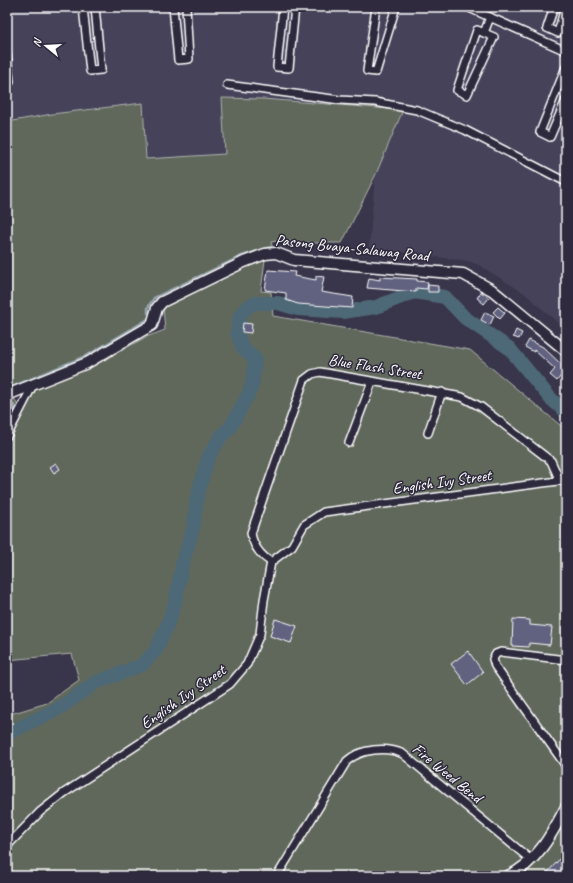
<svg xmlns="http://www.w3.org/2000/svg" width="573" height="883" font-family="Caveat,sans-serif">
	<rect width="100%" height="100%" fill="#39354a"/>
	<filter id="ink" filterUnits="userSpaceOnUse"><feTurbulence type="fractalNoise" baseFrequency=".025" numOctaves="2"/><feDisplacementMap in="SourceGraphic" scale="8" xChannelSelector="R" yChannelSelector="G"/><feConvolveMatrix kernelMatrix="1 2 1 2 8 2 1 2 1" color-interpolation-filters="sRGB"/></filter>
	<g filter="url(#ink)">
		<path fill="#45425a" d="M7 7H566V330L524 293 479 265 467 261 369 248 375 175 342 243H297L283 240 268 243 7 375Z"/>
		<g fill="#60685c" stroke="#b0b4ae">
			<path d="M222 98 263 99 403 110 376 174 342 243H297L283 240 271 242 273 249 155 301 150 310 151 320 89 357 7 391V122L52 114 143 103 146 159 225 154Z"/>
			<path d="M265 260 261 291 271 292 273 316 470 350 566 430V876H7V715L47 703 79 680 72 654 7 660V439L34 389 93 366 146 337 165 330 163 308 244 268Z"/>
			<path d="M13 396 19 408 7 429V398Z"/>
		</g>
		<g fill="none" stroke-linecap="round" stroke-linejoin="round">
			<g stroke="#95a4ad" stroke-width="2.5">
				<path d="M148 313V307L154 298 242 256 271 247"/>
				<path d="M7 389 88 355 148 319"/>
				<path d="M7 423 13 411 14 405"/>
			</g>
			<path stroke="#4e6876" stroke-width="14" d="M7 734 61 707 95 683 142 665 156 650 167 626 175 603 183 561 193 529 197 497 208 458 221 436 230 428 248 395 252 385 255 359 243 348 237 333 240 315 247 307 256 303H278L298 309 343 312 376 307 414 292 445 297 465 318 509 348 550 398 566 412"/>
		</g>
		<g fill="#606280" stroke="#fff">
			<path d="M268 270 295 272 294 276 316 280V276L324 277 321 292 353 297 352 308 298 304 286 300V293L265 290Z"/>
			<path d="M380 277 417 279V281L428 282 427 289 416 288V292L367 288 369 278 380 280Z"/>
			<path d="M428 285 438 286V292H428Z"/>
			<path d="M481 292 489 298 484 304 477 298Z"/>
			<path d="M498 307 505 313 500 319 493 312Z"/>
			<path d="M485 312 494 316 490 325 481 320Z"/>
			<path d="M243 323 252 324 251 333 242 332Z"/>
			<path d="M516 330 522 333 519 339 513 337Z"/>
			<path d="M529 340 543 347 566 369 557 381 550 375 555 369 534 350V352L525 347Z"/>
			<path d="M56 463 60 469 54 473 50 467Z"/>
			<path d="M275 619 297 626 291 643 270 636Z"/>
			<path d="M513 619 530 620V625L552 627 550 645 529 643V647L512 646Z"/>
			<path d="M468 651 483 672 467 685 451 664Z"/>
			<path d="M566 850V876H544L557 862Z"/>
		</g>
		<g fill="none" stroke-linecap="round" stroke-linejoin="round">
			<g stroke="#fff" stroke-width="10">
				<g id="street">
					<path d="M83 7 90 71 101 70 95 7"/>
					<path d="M173 7 178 60 189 59 186 7"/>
					<path d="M283 7 277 67 289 68 295 7"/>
					<path d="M376 7 367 71 376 72 396 7"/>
					<path d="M467 7 566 51"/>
					<path d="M554 7 547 28 558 33 565 7"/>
					<path d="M477 30 494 37 467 95 457 90Z"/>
					<path d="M484 33 490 17"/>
					<path d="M7 55 10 82H7"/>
					<path d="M566 67 540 132 550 137 566 100"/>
					<path d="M227 85 340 100 375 102 417 110 465 130 566 182"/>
					<path d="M428 433 442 392"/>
					<path d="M7 436 33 385"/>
					<path d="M349 443 372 382"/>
					<path d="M271 562C260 555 253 546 251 533L304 380 312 374 320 372 462 397 481 407 551 461 560 481"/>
					<path d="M566 660 501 652 496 654 493 659 495 666 566 766"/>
					<path d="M7 846 40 812 64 793 230 684 247 664 260 634 264 600 271 562 292 546 304 525 324 512 566 480"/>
					<path d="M277 876 347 761C360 749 387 746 403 754L531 860"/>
				</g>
			</g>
			<g stroke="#fff" stroke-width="13">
				<g id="secondary">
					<path d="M7 395 87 363 152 325 157 308 162 302 244 262 265 254 276 253 294 260 463 274 492 290 566 351"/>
					<path d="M508 876C536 864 552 834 566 807"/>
				</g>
			</g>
			<use href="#street" stroke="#2f2a3d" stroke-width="7"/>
			<use href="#secondary" stroke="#2f2a3d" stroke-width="10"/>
		</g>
	</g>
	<g text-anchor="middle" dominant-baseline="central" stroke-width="3" stroke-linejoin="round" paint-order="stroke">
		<g font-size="16" fill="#fff" stroke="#2f2a3d">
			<text transform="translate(352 248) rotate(6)">Pasong Buaya-Salawag Road</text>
			<text transform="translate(375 367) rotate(9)">Blue Flash Street</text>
			<text transform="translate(442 482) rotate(-8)">English Ivy Street</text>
			<text transform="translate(183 697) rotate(-35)">English Ivy Street</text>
			<text transform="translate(447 773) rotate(39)">Fire Weed Bend</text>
		</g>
	</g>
	<rect width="573" height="883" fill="none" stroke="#2f2a3d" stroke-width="24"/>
	<rect x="12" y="12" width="549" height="859" fill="none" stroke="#fff" stroke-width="1.5" filter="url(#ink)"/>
	<g transform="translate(46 46) rotate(288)" stroke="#2f2a3d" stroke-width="3" paint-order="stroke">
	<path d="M0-3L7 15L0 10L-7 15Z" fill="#ffffff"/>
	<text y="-6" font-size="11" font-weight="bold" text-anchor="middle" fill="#ffffff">N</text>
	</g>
</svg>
